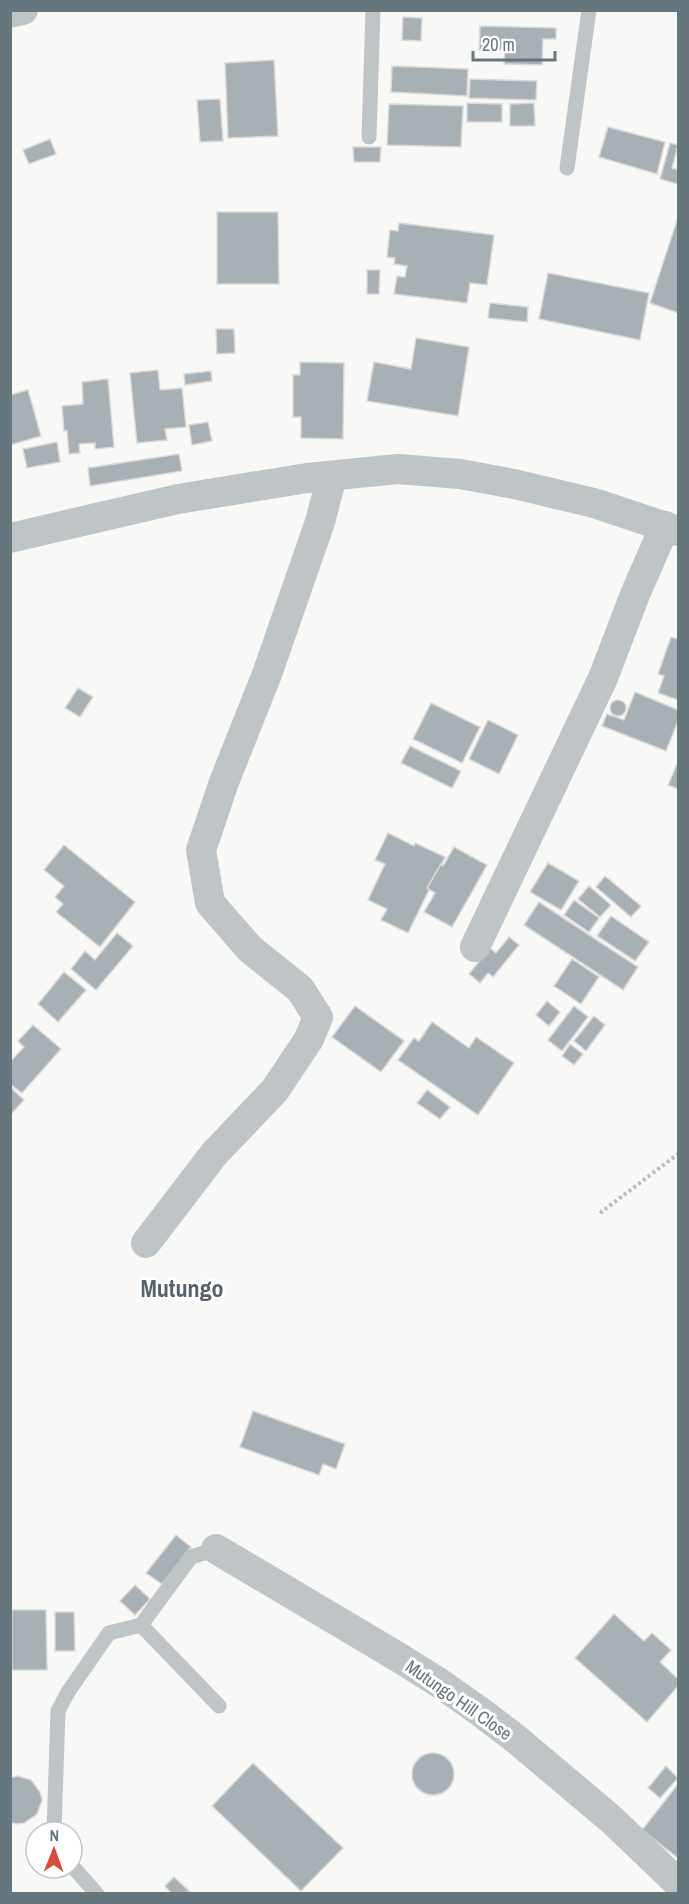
<svg xmlns="http://www.w3.org/2000/svg" width="689" height="1904" font-family="'Archivo Narrow',sans-serif">
	<rect width="100%" height="100%" fill="#f8f8f6"/>
	<g fill="#a7b0b4" stroke="#dad9d8" stroke-width="1.5">
		<path d="M403 17 422 18 421 41 402 40Z"/>
		<path d="M480 26 556 28V39H543L542 65 504 64 505 50H479Z"/>
		<path d="M274 60 278 136 228 138 225 63Z"/>
		<path d="M392 66 468 69 467 96 391 92Z"/>
		<path d="M470 79 537 81 536 100 469 98Z"/>
		<path d="M220 99 223 141 200 142 197 100Z"/>
		<path d="M467 103 502 104V122H467Z"/>
		<path d="M534 103 535 126H510V104Z"/>
		<path d="M389 104 463 106 461 147 387 145Z"/>
		<path d="M608 127 665 142 657 174 599 157Z"/>
		<path d="M50 139 56 154 29 164 23 150Z"/>
		<path d="M670 143 678 145 672 168 678 170V184L660 179Z"/>
		<path d="M353 147H381L380 162H354Z"/>
		<path d="M217 212H278L279 284H217Z"/>
		<path d="M678 217V313L650 303Z"/>
		<path d="M399 223 494 235 487 285 470 283 467 303 394 294 397 276 405 277 407 266 394 264 395 258 387 257 390 230 398 231Z"/>
		<path d="M367 270H380L379 294H367Z"/>
		<path d="M548 273 649 293 640 340 539 319Z"/>
		<path d="M490 303 528 307 527 322 488 318Z"/>
		<path d="M216 329H234L235 353 217 354Z"/>
		<path d="M416 338 469 347 458 416 367 401 374 362 411 369Z"/>
		<path d="M300 362 344 363 343 439 301 438V417H293V375H300Z"/>
		<path d="M158 370 160 390 182 388 186 427 165 429 167 440 137 443 130 373Z"/>
		<path d="M211 371 212 381 185 385 184 374Z"/>
		<path d="M108 379 114 447 95 449V443L79 444 80 453 69 454 67 431H64L62 406 83 404 82 382Z"/>
		<path d="M28 390 41 436 10 445V395Z"/>
		<path d="M208 422 212 441 192 445 189 425Z"/>
		<path d="M57 442 60 462 27 468 23 449Z"/>
		<path d="M179 454 182 471 90 486 88 468Z"/>
		<path d="M671 637 678 639V700L658 693 664 676 658 674Z"/>
		<path d="M78 688 93 697 80 717 65 708Z"/>
		<path d="M635 692 678 710V721L666 751 602 726 607 714 624 720Z"/>
		<circle cx="618" cy="708" r="8"/>
		<path d="M431 703 480 727 462 763 413 739Z"/>
		<path d="M488 720 518 735 499 774 469 759Z"/>
		<path d="M410 746 461 771 452 788 401 763Z"/>
		<path d="M678 762V789L668 785Z"/>
		<path d="M388 833 414 846 415 843 445 857 408 933 381 920 387 909 368 900 385 864 375 860Z"/>
		<path d="M64 845 135 902 100 947 56 912 63 904 55 897 64 886 44 870Z"/>
		<path d="M454 847 487 865 452 927 424 912 435 893 427 888 441 864 443 866Z"/>
		<path d="M548 863 579 881 561 910 530 892Z"/>
		<path d="M605 876 641 906 631 917 596 887Z"/>
		<path d="M589 886 611 905 600 917 578 899Z"/>
		<path d="M574 900 599 918 589 932 564 915Z"/>
		<path d="M539 902 638 967 623 990 524 925Z"/>
		<path d="M611 916 649 942 635 961 597 936Z"/>
		<path d="M117 933 133 946 96 990 71 969 85 951 95 960Z"/>
		<path d="M509 937 519 945 493 977 488 973 480 983 469 974 490 948 496 953Z"/>
		<path d="M572 959 599 977 581 1004 554 986Z"/>
		<path d="M64 972 86 990 58 1022 38 1004Z"/>
		<path d="M547 1001 560 1012 549 1026 536 1015Z"/>
		<path d="M355 1006 404 1041 381 1072 332 1037Z"/>
		<path d="M574 1006 588 1017 562 1051 548 1040Z"/>
		<path d="M594 1016 605 1025 586 1051 574 1041Z"/>
		<path d="M432 1022 469 1048 476 1037 514 1063 478 1115 398 1060 414 1038 419 1041Z"/>
		<path d="M33 1025 61 1049 22 1093 10 1084V1062L24 1047 18 1041Z"/>
		<path d="M570 1044 583 1054 574 1065 562 1056Z"/>
		<path d="M10 1087 24 1100 10 1115Z"/>
		<path d="M427 1090 450 1107 440 1119 417 1103Z"/>
		<path d="M253 1411 345 1444 336 1469 323 1464 319 1475 240 1447Z"/>
		<path d="M176 1535 191 1547 162 1584 146 1573Z"/>
		<path d="M135 1585 150 1599 135 1615 120 1601Z"/>
		<path d="M12 1610H46L47 1670H12Z"/>
		<path d="M55 1612H74L75 1651H55Z"/>
		<path d="M614 1614 644 1641 652 1633 671 1650 660 1662 678 1679V1686L647 1722 575 1658Z"/>
		<circle cx="433" cy="1774" r="21"/>
		<path d="M253 1763 343 1848 301 1891 212 1806Z"/>
		<path d="M666 1766 678 1778 660 1798 648 1788Z"/>
		<path d="M17 1776 31 1780 40 1792 42 1800 37 1814 24 1823 16 1824 10 1822V1778Z"/>
		<path d="M678 1784V1858L642 1830Z"/>
		<path d="M174 1877 190 1892 172 1894 165 1886Z"/>
	</g>
	<g fill="none" stroke-linecap="round" stroke-linejoin="round">
		<path stroke="#babdbf" stroke-width="4" stroke-dasharray="3 3" stroke-linecap="butt" d="M600 1213 678 1154"/>
		<g stroke="#bfc4c7" stroke-width="15">
			<path d="M369 137 373 10"/>
			<path d="M567 168 589 10"/>
			<path d="M141 1625 191 1557 216 1549"/>
			<path d="M54 1832 58 1711 68 1692 109 1633 141 1625 219 1706"/>
			<path d="M72 1866 97 1894"/>
		</g>
		<g stroke="#bfc4c7" stroke-width="30">
			<path d="M10 13 23 10"/>
			<path d="M10 538 178 499 307 478 398 469 460 474 514 484 594 503 678 531"/>
			<path d="M475 947 603 678 636 592 665 526"/>
			<path d="M146 1243 214 1154 275 1090 309 1039 318 1017 300 989 250 949 210 903 201 850 224 782 267 674 320 522 332 476"/>
			<path d="M216 1549 398 1657 441 1684 482 1713 516 1739 612 1820 678 1883"/>
		</g>
	</g>
	<g text-anchor="middle" dominant-baseline="central" stroke-width="6" stroke-linejoin="round" paint-order="stroke">
		<g font-size="18" fill="#65767e" stroke="#fff">
			<text transform="translate(459 1700) rotate(35)">Mutungo Hill Close</text>
		</g>
		<g font-size="24" font-weight="bold" fill="#57636a" stroke="#fff">
			<text x="182" y="1288">Mutungo</text>
		</g>
	</g>
	<rect width="689" height="1904" fill="none" stroke="#65767e" stroke-width="24"/>
	<g transform="translate(54 1850) rotate(1)"><circle r="28" fill="#ffffff" stroke="#c1c8cb" stroke-width="1.5"/>
	<path d="M0-4.5L10 22L0 15L-10 22Z" fill="#d64e37"/>
	<text y="-9" font-size="16" font-weight="bold" text-anchor="middle" fill="#65767e">N</text>
	</g>
	<path d="M473 51v9h82v-9" fill="none" stroke="#65767e" stroke-width="3"/>
	<text x="482" y="51" font-size="18" fill="#65767e" stroke="#ffffff" stroke-width="4.5" paint-order="stroke">20 m</text>
</svg>
